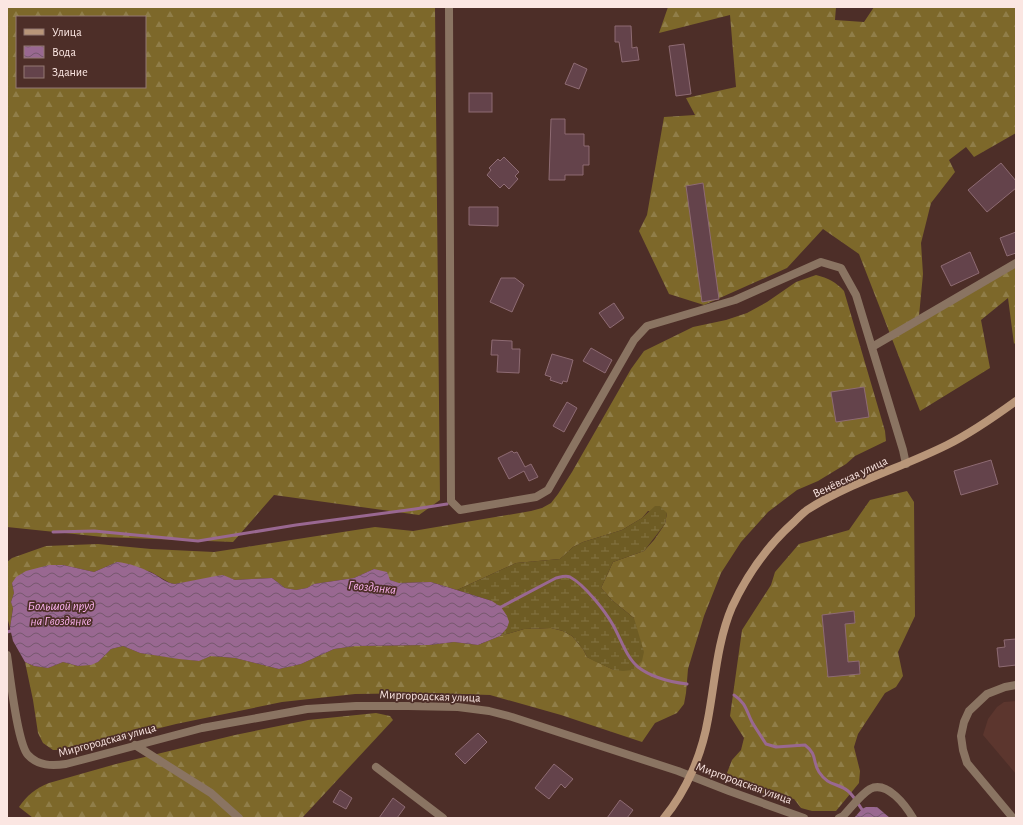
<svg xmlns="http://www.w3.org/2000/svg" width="1023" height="825" font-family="'Alegreya Sans',sans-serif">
	<defs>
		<pattern id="forest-firs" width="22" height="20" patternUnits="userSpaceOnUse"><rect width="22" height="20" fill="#7d682a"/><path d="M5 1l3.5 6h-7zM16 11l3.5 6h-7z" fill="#907e49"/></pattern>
		<pattern id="wetland-marsh" width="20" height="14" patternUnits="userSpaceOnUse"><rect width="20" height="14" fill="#6e5c24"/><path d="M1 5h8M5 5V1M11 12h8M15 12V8" fill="none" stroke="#847344"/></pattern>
		<pattern id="water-waves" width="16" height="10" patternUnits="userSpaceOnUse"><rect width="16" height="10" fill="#996891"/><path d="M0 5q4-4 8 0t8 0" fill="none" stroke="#76586e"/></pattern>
	</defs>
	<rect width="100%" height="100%" fill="#4d2e28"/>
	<path fill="#5c362e" d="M1016 701V774L983 735 988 719 997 707 1004 702Z"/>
	<g fill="url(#forest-firs)" fill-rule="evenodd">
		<path d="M7 7H435L440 500 419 515 274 495 233 542 103 537 7 527ZM17 17H145V87H17Z"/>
		<path d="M668 7H836L835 20 864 22 874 7H1016V133L974 157 966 147 949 160 955 172 931 203 921 243 923 274 919 316 1016 259V342L1014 344 1008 298 981 320 990 368 920 411 859 254 823 229 787 268 704 305 669 294 639 231 647 215 664 117 695 115 686 98 736 87 730 15 659 33Z"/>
		<path d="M816 275C828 278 836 282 844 291L885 431 886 441 855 456 846 464 818 481 797 490 768 512 741 542 721 573 704 616 688 669 686 693 684 704 677 713 655 723 642 742 561 715 490 695 428 693 355 694 282 702 176 724 72 750H53L43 743 38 733 33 700 25 662 34 666 48 668 63 662 78 666 98 662 111 649 123 646 140 653 198 661 211 656 235 658 279 669 301 664 334 649 355 646 429 645 454 642 478 645 500 636 524 629 551 628 563 631 572 636 583 649 587 657 614 670 634 618 613 601 601 588 613 562 644 551 654 540 665 524 667 513 648 511 642 518 622 530 583 542 573 547 560 559 516 563 457 590 431 582 398 583 390 580 374 569 354 578 314 584 307 588 296 590 285 588 272 578 235 580 223 576 175 584 170 583 151 572 117 562 94 572 63 565 12 583 14 593 11 602 13 607 10 628 7 617V562L12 558 46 546 98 544 151 549 214 552 375 527 413 531 531 511 542 508 551 503 558 494 572 472 631 369 644 351 693 327 726 320 747 313 767 302 796 282Z"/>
		<path d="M907 491 914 502 915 616 898 652 903 676 896 687 885 693 858 734 854 747 860 771 859 783 836 811H812L801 808 794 799 745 789 727 773 732 760 741 750 744 738 730 716 742 630 771 585 775 572 799 544 849 530 870 500Z"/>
		<path d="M376 713 390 716 393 720 302 818H33L19 807C27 795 36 788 49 783L116 764 235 735 308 720Z"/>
	</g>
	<path fill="url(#wetland-marsh)" d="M655 506H660L667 513 665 524 644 551 613 562 601 588 613 601 634 618 644 652 642 661 633 670 623 671 614 670 594 661 587 657 583 649 572 636 563 631 551 628 524 629 500 636 507 627 492 601 457 590 516 563 560 559 573 547 583 542 622 530 642 518Z"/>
	<g fill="url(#water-waves)">
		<path d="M117 562C129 563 142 568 152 573 160 577 166 583 175 584L216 576 223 575 235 580 272 578 285 588 296 590 307 588 314 584 354 578 374 569 387 572 390 580 399 583 431 582 492 601 501 607 507 616 509 622 507 628 500 636 478 645 454 642 429 645 355 646 334 649 301 664 279 669 235 658 211 656 199 661 179 659 140 653 123 646 111 649 98 662 91 665 78 666 63 662 48 668 34 666 25 662 13 641 10 628 13 608 11 602 14 593 12 583 16 577 26 571 49 565H63L94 572Z"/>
		<path d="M866 807H877L890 818H854L862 809Z"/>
	</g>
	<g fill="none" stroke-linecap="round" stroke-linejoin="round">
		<g stroke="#996891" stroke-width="3">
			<path d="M53 532 94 531 198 541 296 525 415 509 447 504"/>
			<path d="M497 607H501L556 578C561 577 565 575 570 577 585 585 605 611 613 625 621 639 626 657 638 667 652 678 671 682 687 684"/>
			<path d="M7 632 15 630"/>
			<path d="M734 695C746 703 746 710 752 722 756 729 761 736 766 744L776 747 805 745C818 755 812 761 819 772 828 786 838 783 848 791 854 796 858 804 863 811"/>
		</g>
	</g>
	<g fill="#64434b" stroke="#8e6b73">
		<path d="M615 26H631L632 48 637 47 639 60 622 62 619 42H615Z"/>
		<path d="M684 44 691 94 676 96 669 46Z"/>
		<path d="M574 63 587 69 579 89 565 84Z"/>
		<rect x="469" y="93" width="23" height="19"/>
		<path d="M551 119H565V134H584V146H589V165H583V175H565V180H549Z"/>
		<path d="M504 157 519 172 515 176 518 179 509 189 504 184 500 188 487 175 491 170 489 168 498 159 500 161Z"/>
		<path d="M1001 163 1016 181V188L987 212 968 190Z"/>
		<path d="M703 183 719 299 702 302 686 186Z"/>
		<path d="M469 207H498V226L469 225Z"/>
		<path d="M1016 232V253L1007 256 1000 238Z"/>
		<path d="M970 252 979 273 951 286 941 266Z"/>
		<path d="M501 278H515L524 285 512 312 490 302Z"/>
		<path d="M614 303 624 318 610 328 599 313Z"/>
		<path d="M492 340 512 341V349H520L519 373 497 372 498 355H491Z"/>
		<path d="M591 348 612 360 605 373 583 361Z"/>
		<path d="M552 354 573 360 567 382 563 381 562 384 550 380 551 377 545 375Z"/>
		<path d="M864 387 869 417 836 422 831 392Z"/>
		<path d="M567 402 577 408 564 432 553 426Z"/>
		<path d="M512 451 514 453 517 452 525 467 531 464 538 477 529 481 524 471 509 479 498 458Z"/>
		<path d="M991 460 998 484 961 495 954 471Z"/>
		<path d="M854 611 855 623 845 624 848 662 859 661 860 674 828 677 822 615Z"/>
		<path d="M1016 639V665L999 667 997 648 1005 647 1004 640Z"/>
		<path d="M478 733 487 742 465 764 455 754Z"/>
		<path d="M554 764 573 779 565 788 561 784 549 799 535 788Z"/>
		<path d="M340 790 352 798 346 809 333 802Z"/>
		<path d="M393 798 405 807 397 818H379Z"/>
		<path d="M620 800 633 810 627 818H607Z"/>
	</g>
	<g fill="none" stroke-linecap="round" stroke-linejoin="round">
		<g stroke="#8a7462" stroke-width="8">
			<path d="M449 7 451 501 460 510 536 497 548 490 634 340 647 326 735 300 821 262 841 268 856 295 903 450 906 464"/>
			<path d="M872 347 1016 263"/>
			<path d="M7 655C10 674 17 743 28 755 38 766 52 766 66 764L202 728 307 709 356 706H408L458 707 489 711 512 717 678 771 729 791 804 818"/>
			<path d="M135 745 211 793 239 818"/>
			<path d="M376 767 443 818"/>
			<path d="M839 818 843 816C851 808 860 795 870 789 887 780 906 806 913 818"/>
			<path d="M1013 818 967 763 963 750 961 736 964 722 969 711 987 694 1005 687 1016 685"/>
		</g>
		<path stroke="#b99679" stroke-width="8" d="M664 818C687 790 702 754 708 719 715 682 717 642 732 607 747 575 767 546 794 522 798 518 802 514 807 510 851 482 901 468 947 445 971 433 994 417 1016 401"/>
	</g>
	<g text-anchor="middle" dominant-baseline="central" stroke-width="3.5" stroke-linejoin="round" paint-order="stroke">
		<g font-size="12" fill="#fbe6e2" stroke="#4d2e28">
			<text transform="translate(850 477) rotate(-25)">Венёвская улица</text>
			<text transform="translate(430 696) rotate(2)">Миргородская улица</text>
			<text transform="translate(107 740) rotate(-15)">Миргородская улица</text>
			<text transform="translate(744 783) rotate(20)">Миргородская улица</text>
		</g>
		<g font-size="13" font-style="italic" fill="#fcb2ef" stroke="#4d2e28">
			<text transform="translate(372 588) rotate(6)">Гвоздянка</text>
			<text x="61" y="606">Большой пруд<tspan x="61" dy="15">на Гвоздянке</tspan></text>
		</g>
	</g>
	<rect width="1023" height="825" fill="none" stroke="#fbe6e2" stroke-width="16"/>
	<rect x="16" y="16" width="130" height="72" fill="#4d2e28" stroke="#937872"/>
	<rect x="24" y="29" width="20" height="6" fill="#b99679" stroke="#937872"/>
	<text x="52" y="36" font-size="12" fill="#fbe6e2">Улица</text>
	<rect x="24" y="46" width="20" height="12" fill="url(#water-waves)" stroke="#937872"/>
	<text x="52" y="56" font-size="12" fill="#fbe6e2">Вода</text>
	<rect x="24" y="66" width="20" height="12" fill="#64434b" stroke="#937872"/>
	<text x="52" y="76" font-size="12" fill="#fbe6e2">Здание</text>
</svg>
